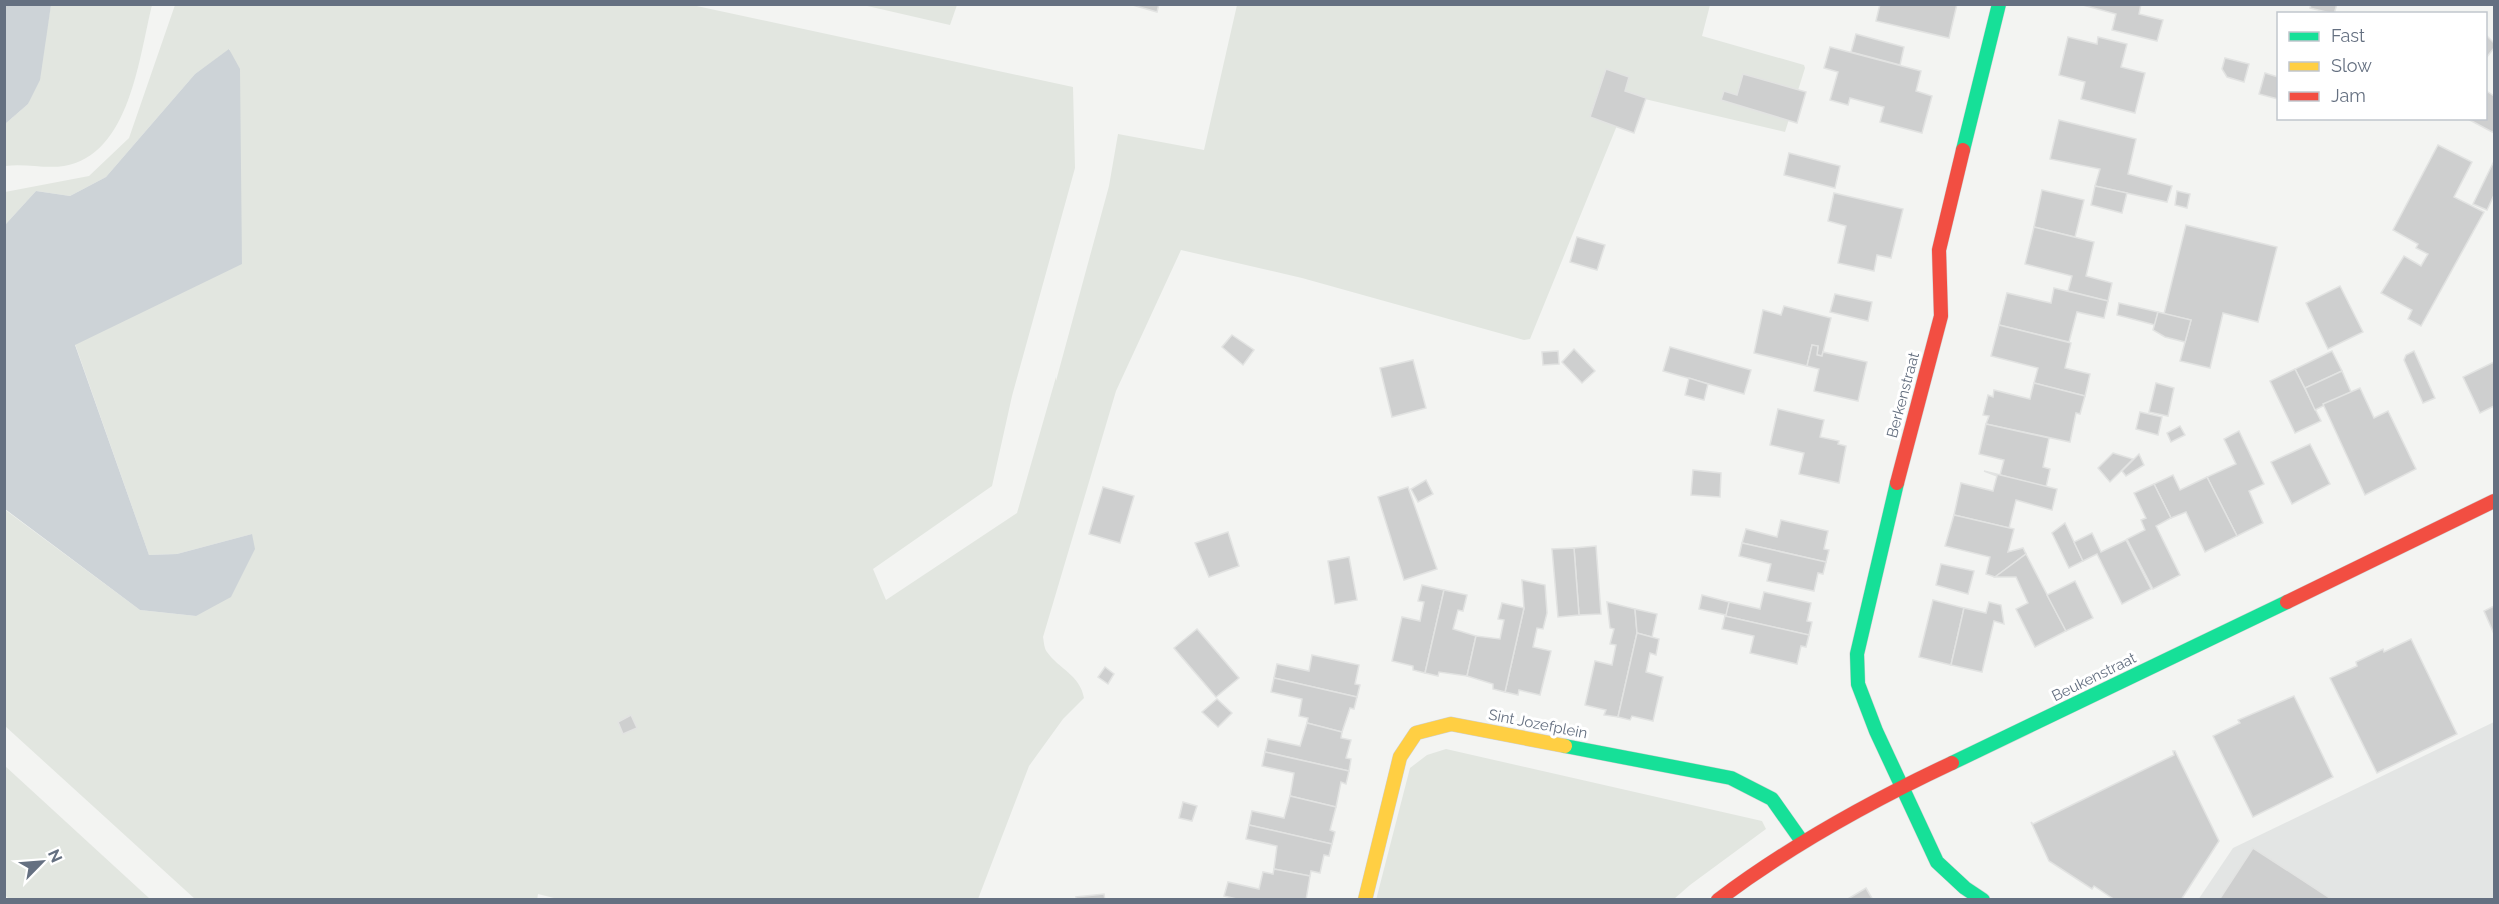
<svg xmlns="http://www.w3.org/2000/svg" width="2499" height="904" font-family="Raleway,sans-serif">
	<rect width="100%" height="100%" fill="#f3f4f2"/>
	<path fill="#e3e5e4" d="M2494 722V899L2198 900 2233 848Z"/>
	<g fill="#e2e6e0">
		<path d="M51 5H152C139 57 130 155 64 166 44 169 25 163 5 166V124L28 104 45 40Z"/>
		<path d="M175 5H692L1073 87 1075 168 1012 396 992 486 873 569 886 600 1017 513 1056 377V381L1109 186 1118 134 1204 150 1237 5H1710L1702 36 1804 65 1805 68 1785 132 1632 96 1627 101 1530 339 1524 340 1302 278 1181 250 1116 391 1043 637C1044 642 1044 648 1047 652 1059 669 1080 675 1084 698L1063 719 1029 766 978 899 562 900 538 894 537 900 195 899 5 726 4 509 140 610 196 616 252 534 177 554 149 555 75 344 242 263 230 49 195 74 106 177 70 196 36 191 5 225V192L89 176 129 138Z"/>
		<path d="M863 5 957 4V5L950 25Z"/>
		<path d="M1446 749 1762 821 1766 829 1690 885 1674 899 1376 900 1410 768 1427 755Z"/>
		<path d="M5 766 150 899 10 900 5 895Z"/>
	</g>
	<g fill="#cdd3d7">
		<path d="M5 4 51 5 40 80 28 104 5 124Z"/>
		<path d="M229 49 240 69 242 264 75 345 149 555 177 554 252 534 255 549 231 597 196 616 140 610 5 509V225L36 191 70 196 106 177 195 74Z"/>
	</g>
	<g fill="#cecfcf" stroke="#e2e3e2" stroke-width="1.5">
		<path d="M1129 4H1159L1157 12Z"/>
		<path d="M1880 4H1957L1949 38 1876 21Z"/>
		<path d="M2079 4H2141L2139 14 2163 20 2157 41 2112 30 2116 14Z"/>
		<path d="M2311 4H2337L2334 14 2310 8Z"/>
		<path d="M1856 34 1904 47 1900 65 1851 52Z"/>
		<path d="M2486 35 2494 43V48L2486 58Z"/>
		<path d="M2068 37 2097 44 2098 37 2127 44 2121 67 2145 73 2135 113 2081 99 2085 82 2059 75Z"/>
		<path d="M1830 47 1921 71 1916 91 1932 96 1922 133 1880 122 1884 107 1850 98 1848 105 1830 100 1838 72 1824 68Z"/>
		<path d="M2225 58 2249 64 2244 82 2227 77 2222 69Z"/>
		<path d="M1606 69 1629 77 1625 91 1646 98 1634 133 1590 117Z"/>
		<path d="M2265 73 2278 77V99L2259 94Z"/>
		<path d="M1743 74 1806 92 1797 123 1721 100 1724 91 1737 95Z"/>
		<path d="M2488 92 2494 96V133L2466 118H2486V94Z"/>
		<path d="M2059 120 2136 139 2128 174 2172 186 2167 202 2095 186 2100 169 2050 159Z"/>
		<path d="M2438 145 2472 162 2454 197 2484 212 2421 326 2408 319 2412 310 2381 293 2404 256 2421 266 2428 254 2416 248 2418 244 2393 230Z"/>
		<path d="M1789 153 1840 166 1835 188 1784 175Z"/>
		<path d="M2494 161V195L2487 210 2473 204Z"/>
		<path d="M2095 186 2127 193 2122 213 2091 205Z"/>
		<path d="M2042 190 2084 200 2075 237 2034 227Z"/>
		<path d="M2177 191 2190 194 2187 208 2175 205Z"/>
		<path d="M1834 193 1903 209 1891 258 1877 255 1874 271 1838 263 1846 226 1828 221Z"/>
		<path d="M2186 225 2277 247 2258 322 2223 313 2210 368 2180 361 2191 320 2164 314Z"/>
		<path d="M2034 227 2094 242 2086 276 2112 283 2108 301 2068 291 2072 276 2025 264Z"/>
		<path d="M1577 237 1605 245 1597 270 1570 262Z"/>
		<path d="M2340 286 2363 332 2328 349 2306 303Z"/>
		<path d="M2054 288 2108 301 2104 318 2077 312 2069 342 1999 325 2007 293 2051 303Z"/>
		<path d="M1835 294 1872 302 1868 321 1830 312Z"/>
		<path d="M2119 303 2158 312 2155 325 2117 315Z"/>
		<path d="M1784 306 1831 318 1822 356 1817 355 1818 346 1812 345 1807 366 1754 353 1763 310 1781 315Z"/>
		<path d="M2158 312 2191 320 2185 342 2165 337 2153 330Z"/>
		<path d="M1999 325 2071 343 2065 368 2090 374 2085 396 2034 383 2038 368 1991 356Z"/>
		<path d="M1232 335 1254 350 1243 365 1222 347Z"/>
		<path d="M1812 345 1818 346 1817 355 1822 356 1823 352 1867 362 1858 401 1814 391 1819 369 1807 366Z"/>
		<path d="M1670 347 1751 370 1744 394 1663 371Z"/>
		<path d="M1574 349 1595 371 1582 383 1562 362Z"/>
		<path d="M1558 351 1559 364 1543 365 1542 352Z"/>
		<path d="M2332 351 2342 371 2305 388 2295 369Z"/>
		<path d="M2414 351 2435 398 2423 403 2404 360 2406 355Z"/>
		<path d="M1413 360 1426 408 1392 417 1380 368Z"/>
		<path d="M2494 362V406L2480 413 2463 377Z"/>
		<path d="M2295 369 2321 421 2295 433 2270 381Z"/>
		<path d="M2342 371 2351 392 2315 410 2305 388Z"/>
		<path d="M1689 378 1708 384 1704 400 1685 395Z"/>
		<path d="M2034 383 2085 396 2080 414 2076 413 2070 442 1986 424 1989 416 1983 415 1988 395 1993 397 1994 390 2030 399Z"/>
		<path d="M2156 383 2174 388 2168 416 2149 412Z"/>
		<path d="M2360 388 2374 418 2388 411 2416 469 2365 495 2323 404Z"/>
		<path d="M1778 409 1824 420 1820 437 1839 441 1838 444 1846 446 1839 483 1799 474 1804 453 1770 445Z"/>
		<path d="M2140 412 2162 417 2158 435 2136 429Z"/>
		<path d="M1986 424 2049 438 2043 467 2050 469 2046 487 2000 475 2004 460 1979 454Z"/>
		<path d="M2180 426 2185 435 2171 442 2167 433Z"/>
		<path d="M2239 431 2264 484 2249 491 2263 523 2237 536 2207 477 2236 464 2224 439Z"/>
		<path d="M2310 444 2330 484 2292 504 2271 462Z"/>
		<path d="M2113 453 2133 459 2110 482 2098 468Z"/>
		<path d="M2139 454 2144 465 2126 476 2122 471Z"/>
		<path d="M1693 470 1721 473 1720 497 1691 495Z"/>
		<path d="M1984 471 2057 489 2052 510 2016 500 2009 528 1954 515 1961 483 1993 491 1997 476Z"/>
		<path d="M2173 475 2180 490 2207 477 2237 536 2205 552 2186 512 2171 518 2154 484Z"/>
		<path d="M1426 480 1433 494 1418 502 1411 489Z"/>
		<path d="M2154 484 2171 518 2156 526 2180 575 2153 589 2127 539 2145 530 2141 520 2146 518 2134 493Z"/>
		<path d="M1103 487 1134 496 1120 543 1089 534Z"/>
		<path d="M1408 487 1437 569 1404 580 1378 497Z"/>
		<path d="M1954 515 2014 529 2008 552 2023 548 2026 554 1995 577 1986 574 1990 557 1945 546Z"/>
		<path d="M1781 520 1828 531 1824 549 1829 550 1826 562 1742 543 1746 529 1777 537Z"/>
		<path d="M2065 523 2083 561 2069 568 2052 533Z"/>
		<path d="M1228 532 1239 566 1209 577 1195 543Z"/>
		<path d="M2092 533 2101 552 2126 540 2151 589 2122 604 2097 554 2083 561 2074 542Z"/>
		<path d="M1742 543 1826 562 1823 574 1818 573 1814 591 1767 581 1771 564 1739 556Z"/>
		<path d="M1596 546 1601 614 1579 615 1574 548Z"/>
		<path d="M1574 548 1579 615 1558 617 1552 549Z"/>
		<path d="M2026 554 2066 631 2035 647 2016 609 2028 603 2016 577H1995Z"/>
		<path d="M1349 557 1357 600 1335 604 1328 561Z"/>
		<path d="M1941 564 1974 571 1968 594 1936 585Z"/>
		<path d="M1522 580 1545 585 1547 613 1543 629 1537 628 1533 647 1551 651 1540 695 1519 690 1518 695 1505 692 1524 608Z"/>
		<path d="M2075 581 2093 618 2066 631 2047 595Z"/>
		<path d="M1422 585 1444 590 1425 673 1413 670V666L1392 661 1402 617 1420 621 1424 602 1418 601Z"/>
		<path d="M1444 590 1467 595 1463 611 1458 610 1453 629 1476 636 1467 676 1439 672 1438 676 1425 673Z"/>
		<path d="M1764 592 1811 603 1807 621 1812 622 1809 635 1725 616 1729 602 1760 609Z"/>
		<path d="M1702 595 1729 602 1726 615 1699 609Z"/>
		<path d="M1933 600 1964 608 1951 665 1919 657Z"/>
		<path d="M1607 602 1635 609 1637 633 1618 717 1604 715 1606 710 1585 705 1595 661 1612 665 1616 645 1610 644 1614 629 1610 628Z"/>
		<path d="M1989 602 2001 605 2004 624 1994 621 1982 672 1951 665 1964 608 1986 613Z"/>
		<path d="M1502 603 1524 608 1505 692 1493 689V684L1467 676 1476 636 1500 639 1504 620 1498 619Z"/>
		<path d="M2494 606V634L2484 611Z"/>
		<path d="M1635 609 1657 614 1652 637 1637 633Z"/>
		<path d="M1725 616 1809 635 1806 647 1801 646 1797 664 1750 653 1754 636 1722 629Z"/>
		<path d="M1197 629 1239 678 1216 697 1174 648Z"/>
		<path d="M1637 633 1659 639 1656 655 1650 653 1646 672 1663 677 1653 721 1632 716 1630 720 1618 717Z"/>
		<path d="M2411 639 2457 734 2377 773 2330 678 2357 666 2356 662 2383 649 2384 652Z"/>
		<path d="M1312 655 1359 665 1355 684 1360 685 1357 697 1274 678 1277 664 1309 671Z"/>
		<path d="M1105 667 1114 674 1108 684 1098 677Z"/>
		<path d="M1274 678 1357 697 1354 709 1350 708 1342 732 1307 723 1308 718 1299 716 1302 699 1271 692Z"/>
		<path d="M2294 696 2333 777 2253 817 2213 736 2240 723 2238 720Z"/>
		<path d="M1217 699 1232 713 1218 727 1202 712Z"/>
		<path d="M631 715 637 728 623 734 618 722Z"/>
		<path d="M1307 723 1342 732 1341 738 1351 740 1346 758 1351 759 1349 771 1265 752 1268 739 1300 746Z"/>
		<path d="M2173 751H2175L2219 841 2181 900H2115L2094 886 2092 889 2049 861 2031 822 2033 824 2174 755Z"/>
		<path d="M1265 752 1349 771 1346 784 1341 782 1336 807 1290 796 1294 773 1262 766Z"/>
		<path d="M1290 796 1336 807 1330 830 1335 832 1332 844 1249 825 1252 811 1284 818Z"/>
		<path d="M1183 802 1197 806 1192 821 1179 818Z"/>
		<path d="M1249 825 1332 844 1329 856 1324 855 1320 873 1311 871 1310 876 1274 869 1277 846 1246 839Z"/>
		<path d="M2253 848 2333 900H2219Z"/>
		<path d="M1274 869 1310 876 1306 900H1241L1224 896 1228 882 1259 889 1263 872 1273 874Z"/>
		<path d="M1866 888 1873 900H1846Z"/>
		<path d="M1104 894 1105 900H1077L1076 897Z"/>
	</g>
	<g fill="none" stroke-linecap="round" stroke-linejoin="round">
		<g stroke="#cfd0d0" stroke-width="15">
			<g id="fast">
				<path d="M1963 150 1999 4"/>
				<path d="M1897 483 1857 654 1858 684 1876 731 1937 862 1965 888 1983 900"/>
				<path d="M1565 746 1731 778 1772 799 1801 840"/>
				<path d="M1952 763 2287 602"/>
			</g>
		</g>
		<g stroke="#cfd0d0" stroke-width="15">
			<path id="slow" d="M1365 900 1400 757 1416 733 1451 724 1565 746"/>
		</g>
		<g stroke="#cfd0d0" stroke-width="15">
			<g id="jam">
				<path d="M1897 483 1941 316 1939 250 1963 150"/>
				<path d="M2287 602 2494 501"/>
				<path d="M1718 900C1791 845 1869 802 1952 763"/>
			</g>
		</g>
		<use href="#fast" stroke="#16e098" stroke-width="14"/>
		<use href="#slow" stroke="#ffcf43" stroke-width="14"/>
		<use href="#jam" stroke="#f24e42" stroke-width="14"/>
	</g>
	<g text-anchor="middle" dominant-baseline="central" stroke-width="6" stroke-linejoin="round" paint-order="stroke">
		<g font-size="15" fill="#657081" stroke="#fff">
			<text transform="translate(1903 395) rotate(-75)">Berkenstraat</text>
			<text transform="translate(2094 677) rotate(-26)">Beukenstraat</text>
			<text transform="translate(1538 724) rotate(11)">Sint Jozefplein</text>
		</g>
	</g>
	<rect width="2499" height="904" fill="none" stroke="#657081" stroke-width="12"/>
	<rect x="2277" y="12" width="210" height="108" fill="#ffffff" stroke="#c1c6cd" stroke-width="1.5"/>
	<rect x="2289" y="32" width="30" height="9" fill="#16e098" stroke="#c1c6cd" stroke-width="1.5"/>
	<text x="2331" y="42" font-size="18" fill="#657081">Fast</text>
	<rect x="2289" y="62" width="30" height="9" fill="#ffcf43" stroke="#c1c6cd" stroke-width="1.5"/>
	<text x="2331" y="72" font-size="18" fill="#657081">Slow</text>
	<rect x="2289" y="92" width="30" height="9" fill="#f24e42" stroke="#c1c6cd" stroke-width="1.5"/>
	<text x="2331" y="102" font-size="18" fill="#657081">Jam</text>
	<g transform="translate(42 862) rotate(65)" stroke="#ffffff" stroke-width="4.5" paint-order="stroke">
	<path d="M0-4.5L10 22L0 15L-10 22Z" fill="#657081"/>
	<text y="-9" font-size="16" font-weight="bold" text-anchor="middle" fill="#657081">N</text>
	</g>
</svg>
